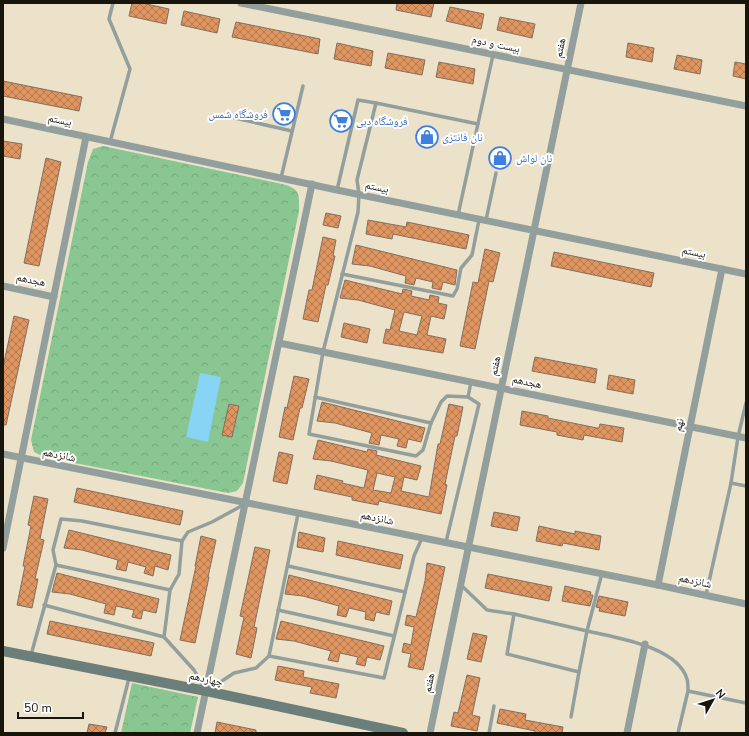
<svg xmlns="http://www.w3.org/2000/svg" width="749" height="736" font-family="'Nunito Sans','Noto Naskh Arabic',sans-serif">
	<defs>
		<pattern id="park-crowns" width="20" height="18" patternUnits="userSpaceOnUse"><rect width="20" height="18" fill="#89c691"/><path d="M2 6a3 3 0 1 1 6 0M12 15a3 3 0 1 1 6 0" fill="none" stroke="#76a97c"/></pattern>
		<pattern id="building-cross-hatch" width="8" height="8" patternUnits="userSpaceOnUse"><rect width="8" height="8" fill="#de9560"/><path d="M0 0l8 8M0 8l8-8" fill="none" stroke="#b3784e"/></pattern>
	</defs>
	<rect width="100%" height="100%" fill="#ebe2c9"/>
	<g fill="url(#park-crowns)">
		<path d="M103 146 282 184C301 189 299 194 299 211L243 483 237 491 228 493 44 457 34 452 31 440 88 162 93 149Z"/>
		<path d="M132 683 198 697 190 733H121Z"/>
	</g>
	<path fill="#87d4f5" d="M200 373 221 377 208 442 186 437Z"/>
	<g fill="url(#building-cross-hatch)" stroke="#836e5f" fill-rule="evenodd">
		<path d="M132 3H142L169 9 166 24 129 16Z"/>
		<path d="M397 3H434L431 17 396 10Z"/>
		<path d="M450 7 484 14 481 29 446 21Z"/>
		<path d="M184 11 220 19 217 33 181 25Z"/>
		<path d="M500 17 535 24 532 38 497 30Z"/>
		<path d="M236 22 320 39 318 54 232 37Z"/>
		<path d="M337 43 373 51 371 66 334 59Z"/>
		<path d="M628 43 654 48 652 62 626 57Z"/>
		<path d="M388 53 425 60 422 75 385 68Z"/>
		<path d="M677 55 702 60 700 74 674 69Z"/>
		<path d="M439 62 475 69 473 84 436 77Z"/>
		<path d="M735 62 746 64V79L733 76Z"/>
		<path d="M3 81 82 97 79 111 3 96Z"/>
		<path d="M3 141 22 144 20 159 3 156Z"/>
		<path d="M46 158 61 162 39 266 24 263Z"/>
		<path d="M326 213 341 216 338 228 323 225Z"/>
		<path d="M368 220 406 227 407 222 469 235 466 249 393 234 392 239 366 234Z"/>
		<path d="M323 237 336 240 333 256H335L328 285H326L318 322 303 319 309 290H312Z"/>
		<path d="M356 245 457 270 455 285 443 282 441 290 432 288 433 282 416 278 414 285 405 283 406 276 370 266 352 264Z"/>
		<path d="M485 249 500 253 493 282 489 281 475 349 460 346 473 282 478 283Z"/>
		<path d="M554 252 654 273 651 287 551 266Z"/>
		<path d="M345 280 402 294 403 289 412 291 411 296 429 300 430 295 439 297 438 303 447 305 444 319 431 316 427 335 446 339 443 353 383 343 386 329 390 330 395 310 358 300 340 298ZM404 312 422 316 417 335 399 331Z"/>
		<path d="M14 316 29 320 6 425H3V367Z"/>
		<path d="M344 323 370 329 367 343 341 337Z"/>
		<path d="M535 357 597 369 595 383 532 371Z"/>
		<path d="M609 375 635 380 633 394 607 389Z"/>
		<path d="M294 376 309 379 302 408H300L293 440 279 437 285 407 287 408Z"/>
		<path d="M322 402 425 428 421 442 408 439 406 448 397 446 399 439 381 435 379 445 369 443 372 433 335 423 317 421Z"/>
		<path d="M229 404 239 406 232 437 222 435Z"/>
		<path d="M449 404 463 407 457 436H455L445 484 447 485 441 514 379 501 378 505 352 500V497L314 489 317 475 343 481 342 483 364 488 368 470 331 461 313 459 318 440 367 452 368 449 377 451 376 455 421 466 417 480 404 477 401 491 429 497 438 444H440ZM377 473 395 477 391 493 373 490Z"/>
		<path d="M522 411 548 416V418L597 428H599L600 424 624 428 622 442 584 435 583 440 557 435V432L520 425Z"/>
		<path d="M279 452 293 455 287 484 273 481Z"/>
		<path d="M77 488 183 511 180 525 74 502Z"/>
		<path d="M34 496 48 499 40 539 44 540 35 579H38L32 608 17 605 25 566H23L31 526 28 525Z"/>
		<path d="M494 512 520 517 517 531 491 526Z"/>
		<path d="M539 526 575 534V531L601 536 599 550 563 543 562 546 536 541Z"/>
		<path d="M69 530 171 555 168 570 155 566 153 576 144 573 146 567 128 562 126 571 116 569 118 560 82 550 64 548Z"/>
		<path d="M299 532 325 538 323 552 297 547Z"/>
		<path d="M201 536 216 540 208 577H209L195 643 180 640 196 566H195Z"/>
		<path d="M338 541 403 555 400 569 336 555Z"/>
		<path d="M255 547 270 550 254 627 257 628 251 658 236 654 244 617 240 616Z"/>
		<path d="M427 563 445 567 423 670 408 667 411 654 402 652 404 643 411 645 414 627 405 625 407 615 416 617 425 581Z"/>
		<path d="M57 573 159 599 156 613 143 610 141 619 132 617 134 610 116 606 114 615 104 613 106 604 70 594 52 592Z"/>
		<path d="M488 574 552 587 549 601 485 588Z"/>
		<path d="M289 575 392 601 389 615 376 612 374 621 365 619 366 612 349 608 346 617 337 615 339 606 303 596 285 594Z"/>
		<path d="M565 586 591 592 590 595H593L590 606 562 601Z"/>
		<path d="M599 596 628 602 625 616 599 611 600 608 596 607Z"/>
		<path d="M50 621 154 643 151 656 47 634Z"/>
		<path d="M281 621 384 646 380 660 367 657 365 666 356 664 358 657 340 653 338 662 328 660 331 651 294 641 276 639Z"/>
		<path d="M473 633 487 636 481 662 467 659Z"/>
		<path d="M278 666 304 671 303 677 339 684 336 698 310 693 312 687 275 680Z"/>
		<path d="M467 675 480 678 472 715 480 717 477 731 451 726 454 712 458 713Z"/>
		<path d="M500 709 526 714 525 720 563 727 562 733H535V731L497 723Z"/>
		<path d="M217 722 256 730V733H215Z"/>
		<path d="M89 724 107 727 105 733H87Z"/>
	</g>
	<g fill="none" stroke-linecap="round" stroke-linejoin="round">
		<g stroke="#929f9c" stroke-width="3.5">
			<path d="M235 118 292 131"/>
			<path d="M110 142 130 69 109 19 113 3"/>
			<path d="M281 178 303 86"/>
			<path d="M337 190 358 100 376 103"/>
			<path d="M458 215 493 55"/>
			<path d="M486 220 496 173"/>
			<path d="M342 274 453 296 457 289 461 268 472 255 479 220"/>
			<path d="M471 382 468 397 447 396 441 402 431 423 423 450 416 456 309 434 323 352 358 212 359 194 357 180 376 103 478 124"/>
			<path d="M315 397 431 423"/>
			<path d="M731 483 746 486"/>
			<path d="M446 542 479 404 468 397"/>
			<path d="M56 565 170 590"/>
			<path d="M288 566 405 592"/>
			<path d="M602 573 587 631C616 638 677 646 687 679 688 682 688 687 688 691L746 703"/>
			<path d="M461 585 487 610 514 614"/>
			<path d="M706 595 731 483 738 437 746 403"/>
			<path d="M44 605 164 637 170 590 179 574 182 541"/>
			<path d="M278 610 394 636"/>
			<path d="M514 614 587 631 579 672 507 654Z"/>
			<path d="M164 637 194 670 204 688"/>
			<path d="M31 655 56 565 53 550 61 519 82 521 182 541 188 532 212 522 245 504"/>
			<path d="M269 656 384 678 414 556 422 538"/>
			<path d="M210 689 234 673 256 668 269 656 298 514"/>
			<path d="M571 717 579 672"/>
			<path d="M115 733 129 678"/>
			<path d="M489 733 494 706"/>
			<path d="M678 733 688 691"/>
		</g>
		<g stroke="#929f9c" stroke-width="7">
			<path d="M241 3 746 106"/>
			<path d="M3 119 337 190 746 274"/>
			<path d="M3 286 54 297"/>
			<path d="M279 343 746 438"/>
			<path d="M3 454 658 585 746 604"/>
			<path d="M3 548 86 137"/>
			<path d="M658 585 722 269"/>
			<path d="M197 733 312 184"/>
			<path d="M430 733 581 3"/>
			<path d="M627 733 645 644"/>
		</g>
		<path stroke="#6b7e7a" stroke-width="10" d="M3 651 206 691 403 733"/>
	</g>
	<defs>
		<g id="supermarket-ring" transform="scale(1.15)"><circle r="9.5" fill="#fff" stroke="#3f7fe0" stroke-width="1.5"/><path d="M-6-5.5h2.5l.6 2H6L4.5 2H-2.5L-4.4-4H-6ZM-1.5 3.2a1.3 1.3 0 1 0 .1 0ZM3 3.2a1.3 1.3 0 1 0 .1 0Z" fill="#3f7fe0"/></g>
		<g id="shop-ring" transform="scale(1.15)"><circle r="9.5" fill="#fff" stroke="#3f7fe0" stroke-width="1.5"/><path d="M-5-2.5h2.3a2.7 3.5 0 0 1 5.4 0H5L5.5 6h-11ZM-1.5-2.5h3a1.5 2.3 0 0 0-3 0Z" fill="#3f7fe0"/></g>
	</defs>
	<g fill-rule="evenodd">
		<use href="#supermarket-ring" x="284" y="114"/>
		<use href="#supermarket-ring" x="341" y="121"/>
		<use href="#shop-ring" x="427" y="137"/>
		<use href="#shop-ring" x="500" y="158"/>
	</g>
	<g text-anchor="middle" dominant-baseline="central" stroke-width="4" stroke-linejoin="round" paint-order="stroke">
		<g font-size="11" fill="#18150c" stroke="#fff">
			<text transform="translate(496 44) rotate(12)">بیست و دوم</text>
			<text transform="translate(560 48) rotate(-78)">هفتم</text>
			<text transform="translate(60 120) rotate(12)">بیستم</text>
			<text transform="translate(377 187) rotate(12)">بیستم</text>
			<text transform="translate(694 252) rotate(12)">بیستم</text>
			<text transform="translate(31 280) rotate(12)">هجدهم</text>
			<text transform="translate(495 366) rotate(-78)">هفتم</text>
			<text transform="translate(527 382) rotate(12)">هجدهم</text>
			<text transform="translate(679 425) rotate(-78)">نهم</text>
			<text transform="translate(59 455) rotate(11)">شانزدهم</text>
			<text transform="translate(377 518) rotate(11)">شانزدهم</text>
			<text transform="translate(695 581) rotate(12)">شانزدهم</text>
			<text transform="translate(206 679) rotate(12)">چهاردهم</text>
			<text transform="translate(429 683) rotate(-78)">هفتم</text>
		</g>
		<g font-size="11" fill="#366cbe" stroke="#fff" text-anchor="start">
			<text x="268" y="114" text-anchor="end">فروشگاه شمس</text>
			<text x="356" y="121">فروشگاه دبی</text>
			<text x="442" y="137">نان فانتزی</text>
			<text x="516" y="158">نان لواش</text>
		</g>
	</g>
	<rect width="749" height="736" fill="none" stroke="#18150c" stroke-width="8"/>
	<g transform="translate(713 700) rotate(51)" stroke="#ffffff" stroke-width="3" paint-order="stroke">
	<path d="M0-3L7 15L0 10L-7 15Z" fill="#18150c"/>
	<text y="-6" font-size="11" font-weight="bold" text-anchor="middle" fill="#18150c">N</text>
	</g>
	<path d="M18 712v6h65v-6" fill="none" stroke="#18150c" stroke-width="2"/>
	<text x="24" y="712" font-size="12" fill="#18150c" stroke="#ffffff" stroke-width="3" paint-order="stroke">50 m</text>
</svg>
